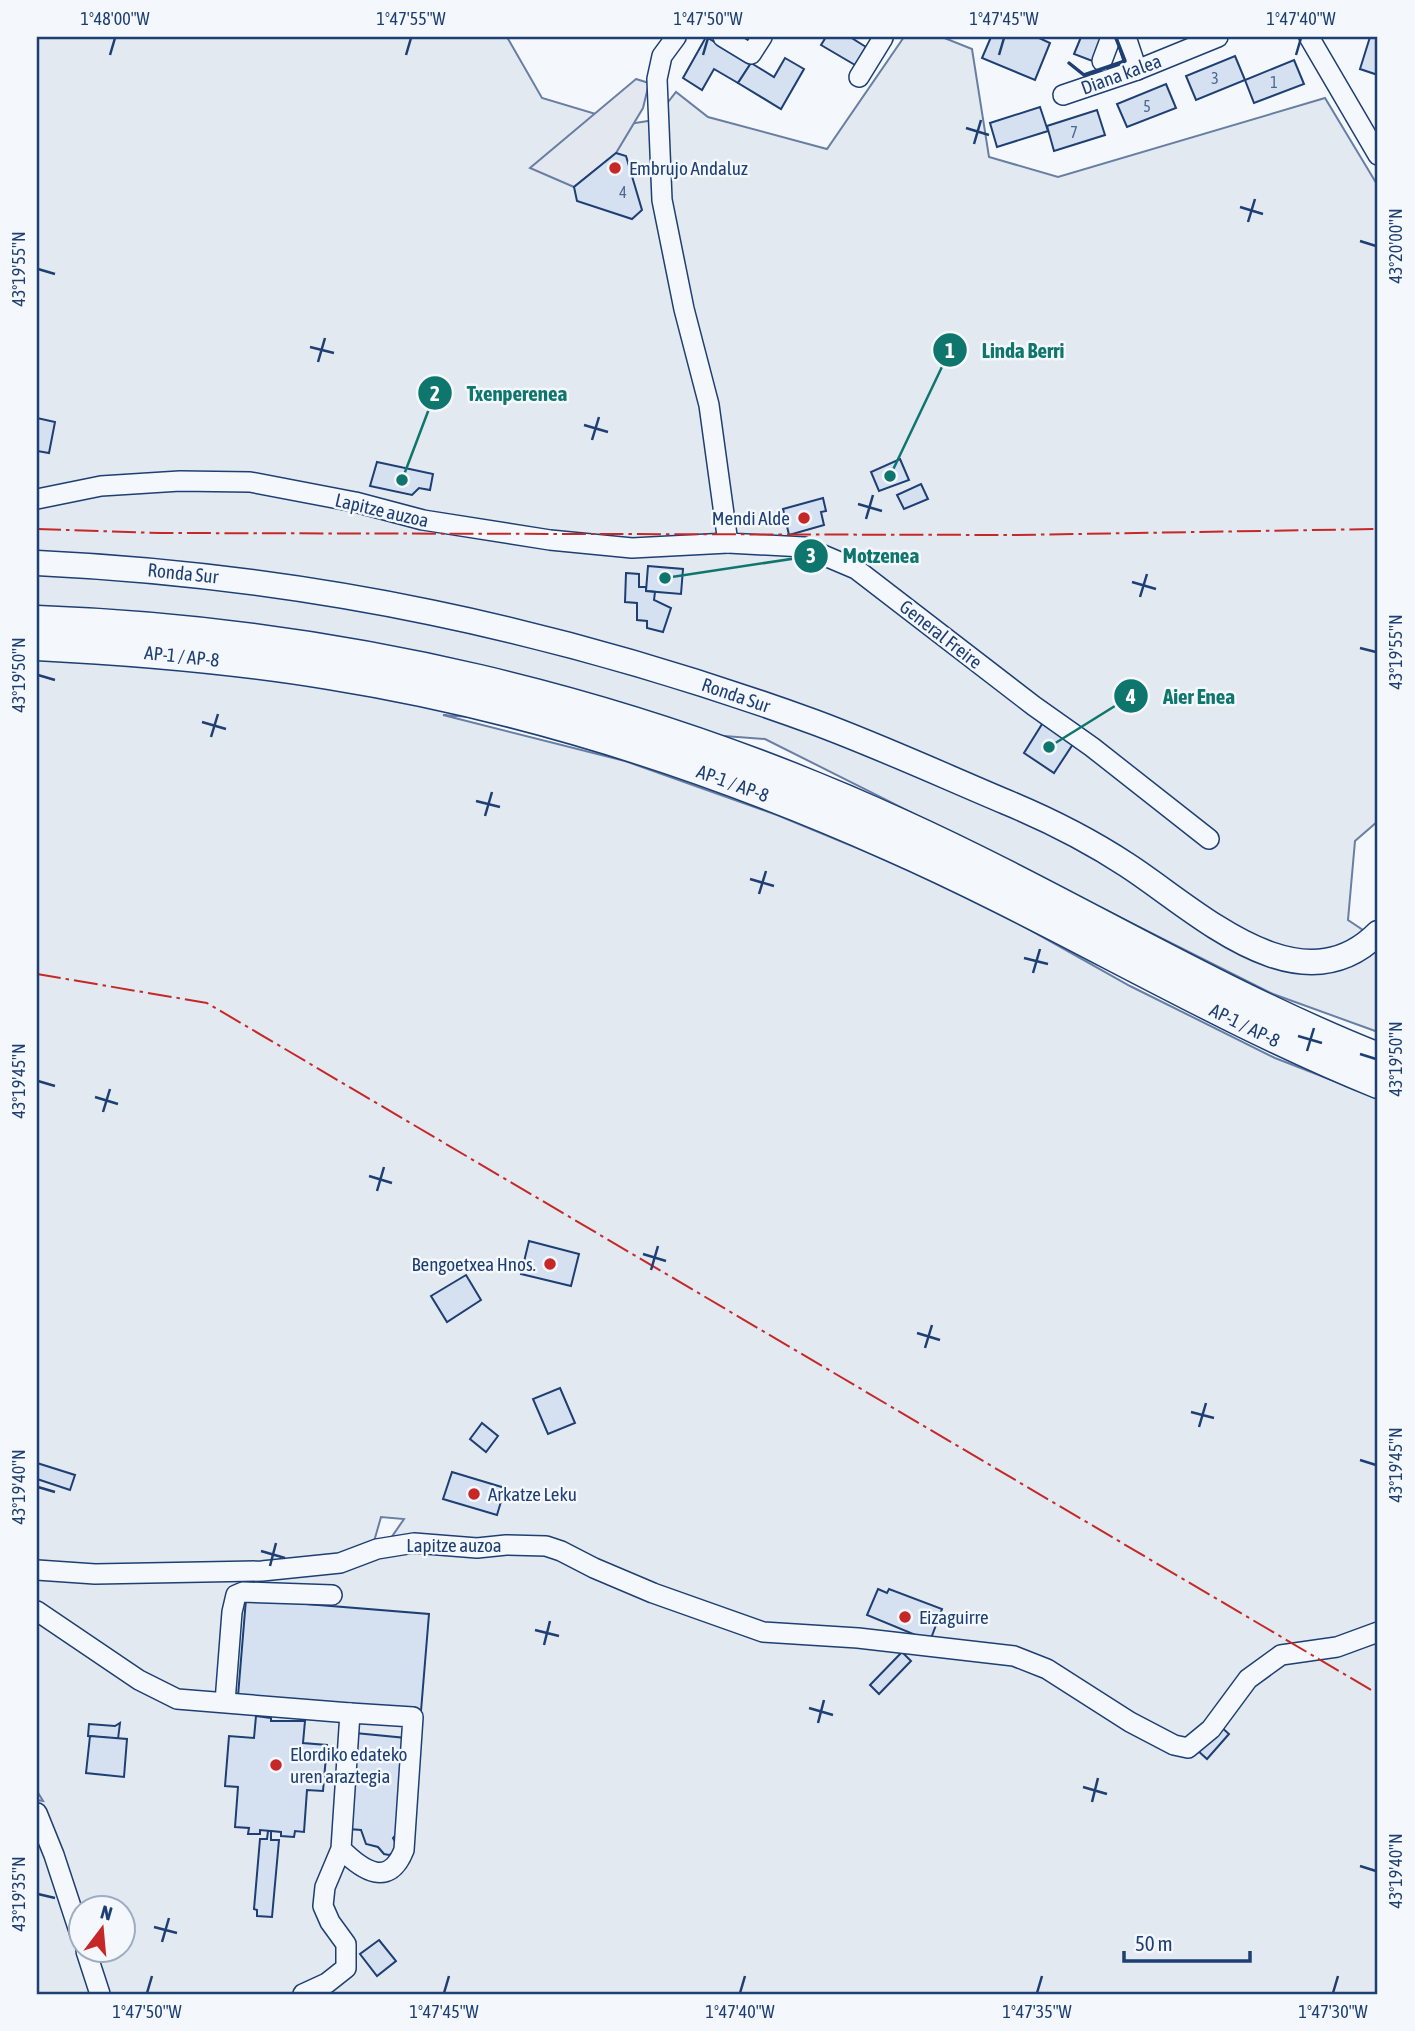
<svg xmlns="http://www.w3.org/2000/svg" width="1415" height="2031" font-family="'Asap Condensed',sans-serif">
	<rect width="100%" height="100%" fill="#f4f7fb"/>
	<path fill="#e3e9f0" stroke="#687fa3" stroke-width="2" fill-rule="evenodd" d="M37 37H507L542 98 629 124 654 120 676 92 708 117 827 149 904 37H942L972 49 989 157 1058 177 1325 98 1378 186V821L1355 841 1348 920 1378 940V1032L1273 994 765 739 443 715 625 761 777 815 959 890 1130 986 1275 1058 1378 1098V1994H37V1800L43 1801 37 1791V1574L173 1577 262 1571 340 1563 377 1549 383 1554 418 1547 472 1553 523 1551 556 1554 620 1587 724 1624 728 1613 596 1563 567 1545 547 1541 476 1544 391 1538 404 1519 381 1517 373 1545 339 1558 263 1568 96 1570 37 1564ZM80 1909H122V1951H80Z"/>
	<path fill="#e3e8f0" stroke="#687fa3" stroke-width="2" d="M636 79 649 83 643 108 616 153 574 187 530 168Z"/>
	<g fill="#d5e0f0" stroke="#1d3f73" stroke-width="2">
		<path d="M706 37 751 63 738 83 714 69 702 90 683 78Z"/>
		<path d="M826 37H850L866 47 855 65 821 45Z"/>
		<path d="M991 37H1037L1050 43 1035 80 982 58Z"/>
		<path d="M1081 37H1105L1095 62 1074 54Z"/>
		<path d="M1370 37H1378V75L1360 69Z"/>
		<path d="M1235 56 1245 80 1196 100 1186 76Z"/>
		<path d="M785 58 804 69 781 109 738 83 751 63 774 77Z"/>
		<path d="M1294 60 1304 84 1254 103 1245 80Z"/>
		<path d="M1166 84 1176 108 1127 127 1117 104Z"/>
		<path d="M1040 107 1048 131 997 147 990 123Z"/>
		<path d="M1097 110 1105 135 1054 151 1047 126Z"/>
		<path d="M616 153 626 156 642 210 632 219 577 201 574 187Z"/>
		<path d="M37 418 55 422 49 453 37 451Z"/>
		<path d="M900 459 909 480 879 491 871 472Z"/>
		<path d="M377 462 433 474 430 490 419 488 412 495 370 486Z"/>
		<path d="M921 484 928 499 904 509 897 495Z"/>
		<path d="M823 498 826 511 821 512 824 525 789 535 783 509Z"/>
		<path d="M648 566 683 569 681 594 646 591Z"/>
		<path d="M626 573 639 574V587H646V591L655 592 654 600 671 608 663 632 647 628V621L637 620V603L625 602Z"/>
		<path d="M1044 721 1075 741 1054 773 1024 753Z"/>
		<path d="M529 1241 579 1254 571 1286 521 1274Z"/>
		<path d="M466 1275 481 1300 447 1322 431 1296Z"/>
		<path d="M560 1388 575 1423 548 1434 533 1399Z"/>
		<path d="M482 1423 498 1436 486 1452 470 1439Z"/>
		<path d="M37 1463 75 1475 70 1490 37 1479Z"/>
		<path d="M452 1472 505 1488 497 1515 443 1499Z"/>
		<path d="M878 1589 887 1593 889 1589 942 1609 930 1641 867 1615Z"/>
		<path d="M246 1599 429 1614 421 1711 238 1696Z"/>
		<path d="M902 1652 911 1661 879 1694 870 1685Z"/>
		<path d="M256 1716 271 1718V1721H305L303 1743 327 1745 323 1791 307 1790 304 1832 295 1831 294 1837 281 1836V1832L271 1831 260 1830V1834H248L249 1828 235 1827 238 1787 225 1786 229 1736 254 1738Z"/>
		<path d="M120 1723 118 1739 88 1736 89 1724 115 1726Z"/>
		<path d="M1220 1726 1229 1734 1207 1759 1197 1750Z"/>
		<path d="M355 1733 406 1738 399 1831 393 1838 397 1845 394 1852 389 1855 384 1854 378 1847 366 1844 361 1830 349 1829Z"/>
		<path d="M90 1736 127 1739 124 1777 86 1773Z"/>
		<path d="M268 1831H271V1840H279L272 1917 257 1916V1910L254 1909 260 1839H267Z"/>
		<path d="M379 1940 396 1961 377 1976 360 1954Z"/>
	</g>
	<g fill="none" stroke-linecap="round" stroke-linejoin="round">
		<g stroke="#1d3f73" stroke-width="22">
			<g id="minor">
				<path d="M676 37 662 56 657 79 662 200 684 309 709 405 728 543 804 547 856 569 1034 706 1092 747 1209 839"/>
				<path d="M723 37 751 54 762 37"/>
				<path d="M1126 37 1137 70"/>
				<path d="M1309 37 1378 155"/>
				<path d="M1102 61 1111 37"/>
				<path d="M859 77 883 38 881 37"/>
				<path d="M1063 95 1137 70 1218 37"/>
				<path d="M37 499 101 486 180 481 250 482 355 502 423 520 550 540 632 548 728 543"/>
				<path d="M37 1570 95 1574 262 1571 340 1563 377 1549 414 1543 477 1548 506 1545 546 1546 561 1551 594 1568 653 1593 763 1632 858 1638 1014 1656 1047 1669 1130 1722 1174 1745 1188 1748 1211 1729 1248 1679 1281 1655 1337 1647 1378 1632"/>
				<path d="M37 1611 139 1680 177 1699 350 1713"/>
				<path d="M225 1702 232 1612 236 1595 243 1592 332 1595"/>
				<path d="M37 1813 54 1855 80 1934"/>
				<path d="M86 1951 100 1994"/>
				<path d="M303 1994 327 1983 346 1968V1944L330 1922 323 1906 325 1887 341 1849 350 1713 413 1717 404 1850C389 1888 363 1871 341 1849"/>
			</g>
		</g>
		<g stroke="#1d3f73" stroke-width="27">
			<path id="major" d="M37 563C309 576 558 629 814 722 879 746 942 775 1006 802 1047 819 1089 840 1127 865 1195 909 1299 1012 1378 933"/>
		</g>
		<g stroke="#1d3f73" stroke-width="31">
			<g id="highway">
				<path d="M37 620C336 631 630 699 902 824 1063 897 1214 992 1378 1057"/>
				<path d="M37 646C135 651 232 659 329 675 522 706 710 766 889 846 1055 919 1210 1016 1378 1084"/>
			</g>
		</g>
		<use href="#minor" stroke="#f4f7fb" stroke-width="19"/>
		<use href="#major" stroke="#f4f7fb" stroke-width="24"/>
		<use href="#highway" stroke="#f4f7fb" stroke-width="28"/>
		<path stroke="#1d3f73" stroke-width="3.5" d="M1069 63 1084 75 1125 61 1116 38"/>
		<g stroke="#c62828" stroke-width="2" stroke-dasharray="24 5 3.5 5" stroke-linecap="butt">
			<path d="M37 529 160 533 1016 535 1378 529"/>
			<path d="M37 974 207 1003 1378 1694"/>
		</g>
	</g>
	<path fill="none" stroke="#1d3f73" stroke-width="2.5" d="M110 55 115 38M406 55 411 38M703 55 708 38M999 55 1004 38M1296 55 1301 38M966 128 989 135M974 144 981 120M1240 207 1263 214M1248 222 1255 199M1360 241 1376 246M38 269 55 274M310 347 334 353M318 362 325 338M584 425 608 432M592 440 599 417M858 504 882 511M866 519 873 495M1132 582 1156 589M1140 597 1147 574M1360 648 1376 652M38 675 55 680M202 722 226 729M211 737 218 714M476 801 500 807M485 816 492 792M750 879 774 886M759 894 766 871M1024 958 1048 964M1033 973 1040 949M1298 1036 1322 1043M1307 1051 1314 1028M1360 1054 1376 1059M38 1081 55 1086M95 1097 118 1104M103 1112 110 1089M369 1176 392 1183M377 1191 384 1167M643 1254 666 1261M651 1270 658 1246M917 1333 940 1340M925 1348 932 1325M1191 1412 1214 1418M1199 1427 1206 1403M1360 1460 1376 1465M38 1487 55 1492M261 1551 285 1558M270 1566 276 1543M535 1630 559 1636M544 1645 550 1621M809 1708 833 1715M818 1723 824 1700M1083 1787 1107 1794M1092 1802 1098 1778M1360 1866 1376 1871M38 1894 55 1898M154 1927 177 1933M162 1942 169 1918M147 1993 152 1976M444 1993 449 1976M740 1993 745 1976M1037 1993 1042 1976M1333 1993 1338 1976"/>
	<g fill="#c62828" stroke="#f4f7fb" stroke-width="2.5">
		<circle cx="615" cy="168" r="7"/>
		<circle cx="804" cy="518" r="7"/>
		<circle cx="550" cy="1264" r="7"/>
		<circle cx="474" cy="1494" r="7"/>
		<circle cx="905" cy="1617" r="7"/>
		<circle cx="276" cy="1765" r="7"/>
	</g>
	<g text-anchor="middle" dominant-baseline="central" stroke-width="5" stroke-linejoin="round" paint-order="stroke">
		<g font-size="16" fill="#4b6792">
			<text x="1215" y="78">3</text>
			<text x="1274" y="82">1</text>
			<text x="1147" y="106">5</text>
			<text x="1074" y="132">7</text>
			<text x="623" y="192">4</text>
		</g>
		<g font-size="19" fill="#1d3f73" stroke="#f4f7fb">
			<text transform="translate(1121 74) rotate(-20)">Diana kalea</text>
			<text transform="translate(382 510) rotate(13)">Lapitze auzoa</text>
			<text transform="translate(183 573) rotate(6)">Ronda Sur</text>
			<text transform="translate(941 634) rotate(38)">General Freire</text>
			<text transform="translate(182 656) rotate(6)">AP-1 / AP-8</text>
			<text transform="translate(736 695) rotate(19)">Ronda Sur</text>
			<text transform="translate(733 783) rotate(20)">AP-1 / AP-8</text>
			<text transform="translate(1245 1025) rotate(26)">AP-1 / AP-8</text>
			<text x="454" y="1545">Lapitze auzoa</text>
		</g>
		<g font-size="19" fill="#1d3f73" stroke="#f4f7fb" text-anchor="start">
			<text x="629" y="168">Embrujo Andaluz</text>
			<text x="790" y="518" text-anchor="end">Mendi Alde</text>
			<text x="536" y="1264" text-anchor="end">Bengoetxea Hnos.</text>
			<text x="488" y="1494">Arkatze Leku</text>
			<text x="919" y="1617">Eizaguirre</text>
			<text x="290" y="1754">Elordiko edateko<tspan x="290" dy="22">uren araztegia</tspan></text>
		</g>
	</g>
	<path fill="none" stroke="#0f766e" stroke-width="2.5" d="M890 476L950 350M402 480L435 393M665 578L811 556M1049 747L1131 696"/>
	<g fill="#0f766e" stroke="#f4f7fb" stroke-width="2.5">
		<circle cx="890" cy="476" r="7"/>
		<circle cx="402" cy="480" r="7"/>
		<circle cx="665" cy="578" r="7"/>
		<circle cx="1049" cy="747" r="7"/>
		<circle cx="950" cy="350" r="18"/>
		<circle cx="435" cy="393" r="18"/>
		<circle cx="811" cy="556" r="18"/>
		<circle cx="1131" cy="696" r="18"/>
	</g>
	<g font-size="21" text-anchor="middle" font-weight="bold" fill="#fff">
		<text x="950" y="358">1</text>
		<text x="435" y="401">2</text>
		<text x="811" y="563">3</text>
		<text x="1131" y="704">4</text>
	</g>
	<g font-size="21" text-anchor="middle" font-weight="bold" fill="#0f766e" stroke="#f4f7fb" stroke-width="5" stroke-linejoin="round" paint-order="stroke">
		<text x="1023" y="358">Linda Berri</text>
		<text x="517" y="401">Txenperenea</text>
		<text x="881" y="563">Motzenea</text>
		<text x="1199" y="704">Aier Enea</text>
	</g>
	<rect width="1415" height="2031" fill="none" stroke="#f4f7fb" stroke-width="77"/>
	<g transform="translate(102 1929) rotate(16)"><circle r="33" fill="#f4f7fb" stroke="#9eadc5" stroke-width="2"/>
	<path d="M0-5L12 26L0 18L-12 26Z" fill="#c62828"/>
	<text y="-10" font-size="19" font-weight="bold" text-anchor="middle" fill="#1d3f73">N</text>
	</g>
	<path d="M1124 1951v10h126v-10" fill="none" stroke="#1d3f73" stroke-width="3.5"/>
	<text x="1135" y="1951" font-size="21" fill="#1d3f73" stroke="#f4f7fb" stroke-width="5" paint-order="stroke">50 m</text>
	<rect x="38" y="38" width="1338" height="1955" fill="none" stroke="#1d3f73" stroke-width="2.5"/>
	<g font-size="18" text-anchor="middle" fill="#1d3f73">
		<text x="115" y="25">1°48'00"W</text>
		<text x="411" y="25">1°47'55"W</text>
		<text x="708" y="25">1°47'50"W</text>
		<text x="1004" y="25">1°47'45"W</text>
		<text x="1301" y="25">1°47'40"W</text>
		<text transform="translate(1396 246) rotate(-90)" y="6">43°20'00"N</text>
		<text transform="translate(19 269) rotate(-90)" y="6">43°19'55"N</text>
		<text transform="translate(1396 652) rotate(-90)" y="6">43°19'55"N</text>
		<text transform="translate(19 675) rotate(-90)" y="6">43°19'50"N</text>
		<text transform="translate(1396 1059) rotate(-90)" y="6">43°19'50"N</text>
		<text transform="translate(19 1081) rotate(-90)" y="6">43°19'45"N</text>
		<text transform="translate(1396 1465) rotate(-90)" y="6">43°19'45"N</text>
		<text transform="translate(19 1487) rotate(-90)" y="6">43°19'40"N</text>
		<text transform="translate(1396 1871) rotate(-90)" y="6">43°19'40"N</text>
		<text transform="translate(19 1894) rotate(-90)" y="6">43°19'35"N</text>
		<text x="147" y="2018">1°47'50"W</text>
		<text x="444" y="2018">1°47'45"W</text>
		<text x="740" y="2018">1°47'40"W</text>
		<text x="1037" y="2018">1°47'35"W</text>
		<text x="1333" y="2018">1°47'30"W</text>
	</g>
</svg>
